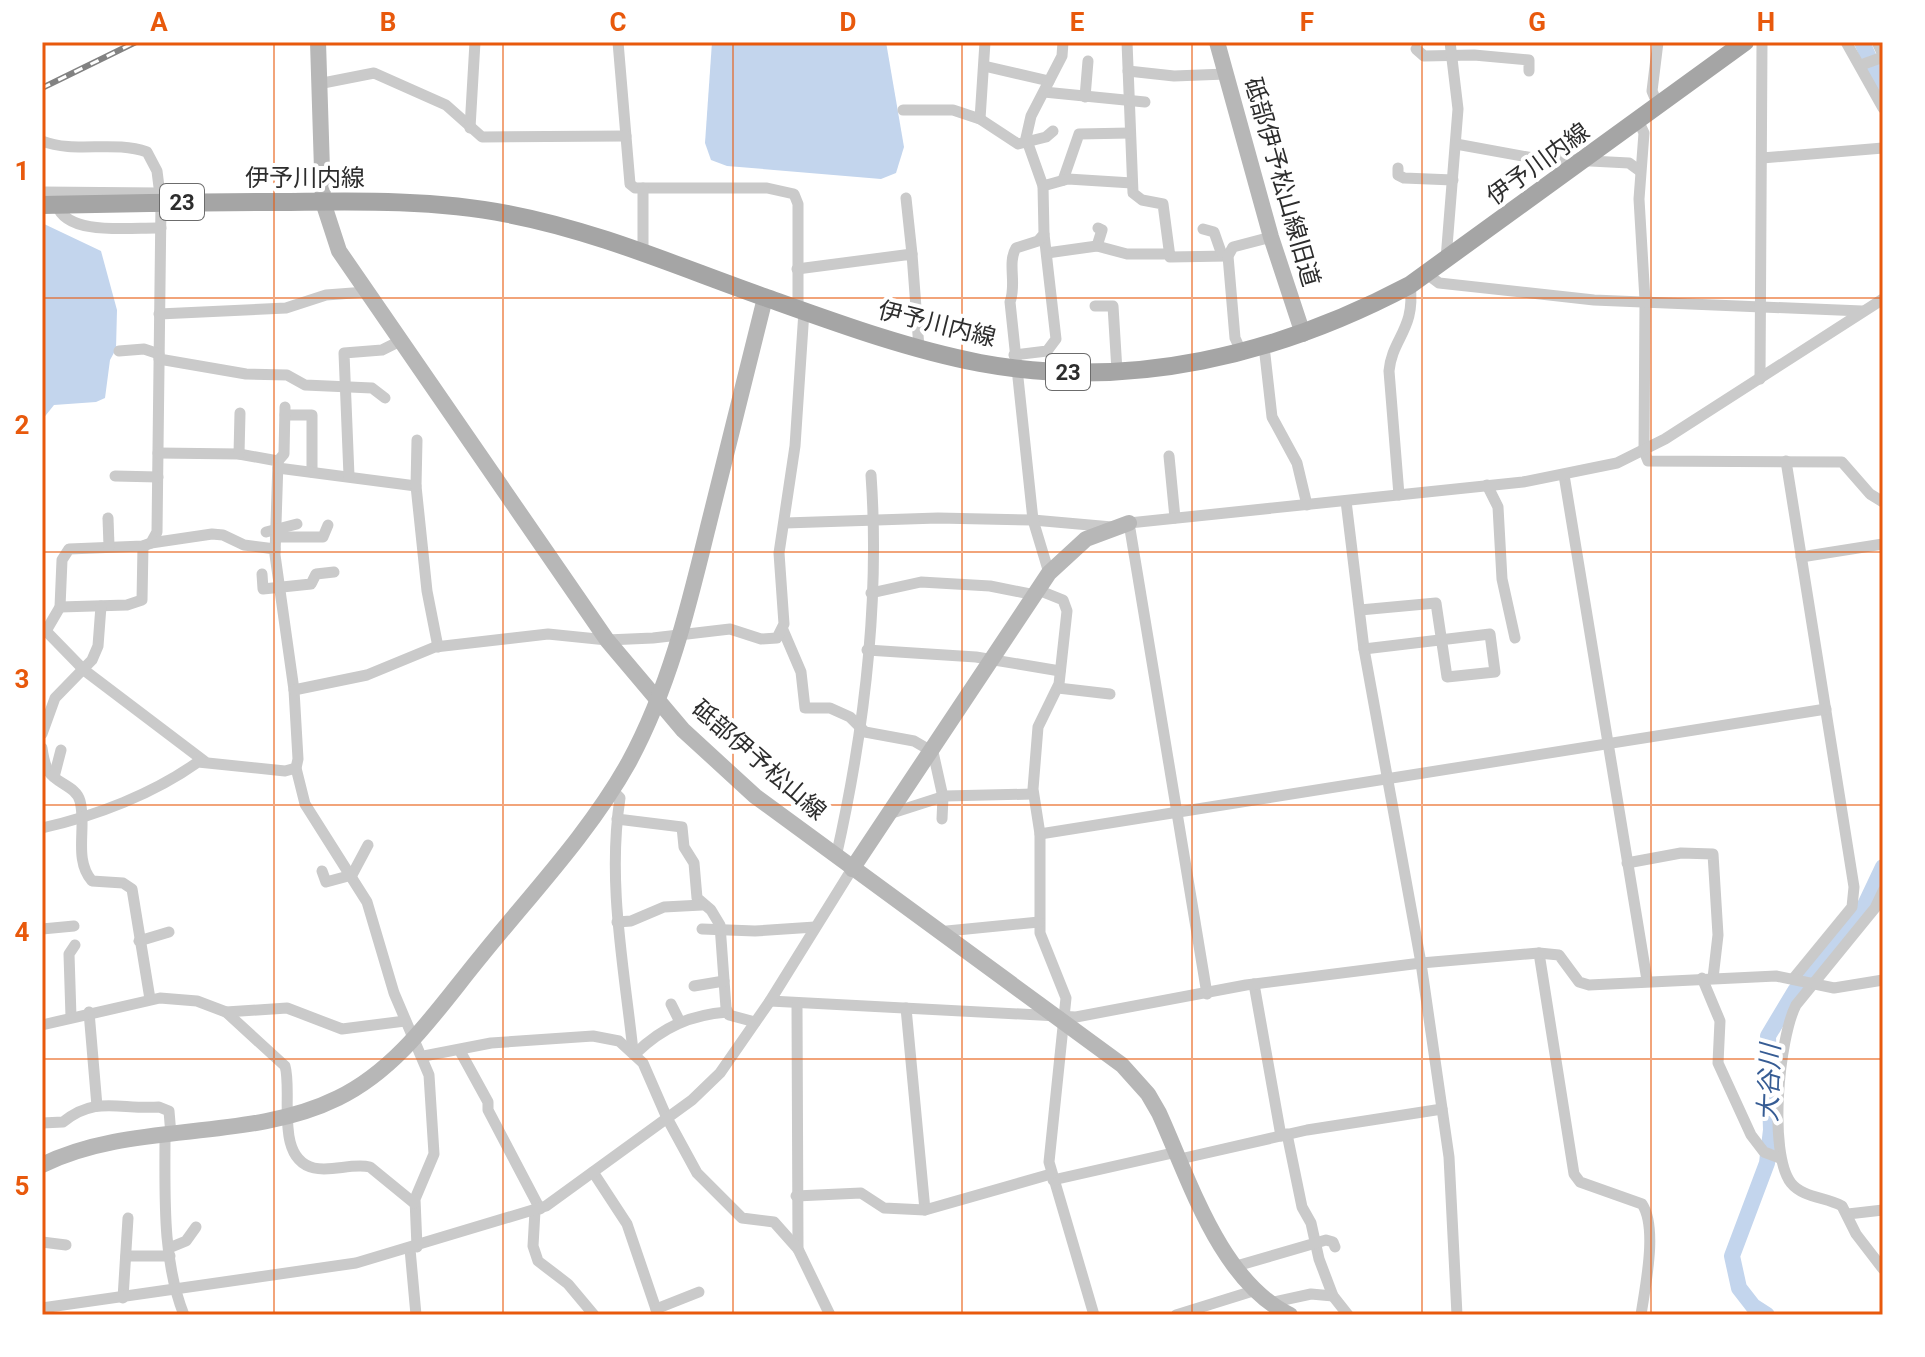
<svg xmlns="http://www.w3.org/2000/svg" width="1925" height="1357" font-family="Roboto,'Noto Sans JP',sans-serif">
	<rect width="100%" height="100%" fill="#fff"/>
	<g fill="#c3d5ed">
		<path d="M712 42H886L904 147 896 173 881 179 727 166 711 160 705 143Z"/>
		<path d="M42 223 101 251 117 310 116 349 110 360 105 398 96 402 54 405 42 420Z"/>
	</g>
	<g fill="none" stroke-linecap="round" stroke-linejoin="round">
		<g stroke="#c3d5ed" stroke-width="16">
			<path d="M1862 42 1883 90"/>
			<path d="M1767 1315 1753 1306 1739 1288 1732 1256 1767 1163 1771 1130 1768 1036 1795 991 1865 905 1883 867"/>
		</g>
		<g stroke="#cacaca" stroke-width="11">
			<path d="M618 42 630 184 635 188H767L794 194 798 204V309"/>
			<path d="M1127 42 1133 193 1142 200 1163 204 1170 257 1228 256"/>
			<path d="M1658 42 1652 91 1658 105"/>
			<path d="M1846 42 1883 108"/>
			<path d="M1877 42 1883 55"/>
			<path d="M1416 49 1424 56 1474 55 1529 60V71"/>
			<path d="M1861 65 1883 57"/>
			<path d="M984 66 1049 81"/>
			<path d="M1128 71 1174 76 1226 74"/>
			<path d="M318 84 374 73 446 105 482 137 626 136"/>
			<path d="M1044 92 1145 102"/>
			<path d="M1085 97 1088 61"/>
			<path d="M903 110H953L980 119 1018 144 1046 137 1053 131"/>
			<path d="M980 119 985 42"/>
			<path d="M1638 120 1644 133 1639 199 1645 300 1644 451 1648 461 1842 462 1870 494 1883 502"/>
			<path d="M470 128 475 42"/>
			<path d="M42 141C75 154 113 140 147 152L157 171 161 203 157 532 151 543 143 546 69 549 62 560 60 607 46 631 42 630"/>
			<path d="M1456 144 1533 158 1629 163 1640 171"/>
			<path d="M1762 158 1883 148"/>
			<path d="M1398 168V175L1404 178 1453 180"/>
			<path d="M1063 180 1079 134 1130 133"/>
			<path d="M1043 186 1068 179 1132 183"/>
			<path d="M42 192 160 193"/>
			<path d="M906 198 912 254"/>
			<path d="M57 205C67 237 133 227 161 228"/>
			<path d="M1098 228 1102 230 1097 246 1127 254H1168"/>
			<path d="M1203 229 1214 232 1221 252 1227 256"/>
			<path d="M643 253V188"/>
			<path d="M1047 253 1097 246"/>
			<path d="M1446 259 1458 109 1450 42"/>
			<path d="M797 269 912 254 919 348"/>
			<path d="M1427 274 1439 283 1594 300 1862 311"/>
			<path d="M1095 306H1113L1117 371"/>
			<path d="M159 314 286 308 326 295 366 292"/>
			<path d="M1264 346 1272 417 1297 463 1307 505"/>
			<path d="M119 351 144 349 159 354"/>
			<path d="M1242 353 1235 338 1228 256 1233 247 1271 237"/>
			<path d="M1014 355 1047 351 1056 339 1044 234"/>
			<path d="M159 359 246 374 287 375 305 385 372 388 385 398"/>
			<path d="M1760 379 1762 42"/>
			<path d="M285 415H312V472"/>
			<path d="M158 453 239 454 278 461 275 555 294 690 298 759 296 768 305 804 367 902 394 993 429 1075 434 1154 415 1199 417 1247"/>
			<path d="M239 454 240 413"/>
			<path d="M1169 456 1175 518"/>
			<path d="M278 461 284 454 285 407"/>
			<path d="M1786 461 1854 887 1852 907 1793 979"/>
			<path d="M278 468 416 486 427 591 438 647"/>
			<path d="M1564 475 1647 980"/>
			<path d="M115 476 158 477"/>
			<path d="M349 476 344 353 382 350 400 341"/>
			<path d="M1487 485 1498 507 1502 579 1515 638"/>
			<path d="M416 486 417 440"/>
			<path d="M1399 495 1389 371C1392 338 1416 329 1410 285"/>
			<path d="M1346 501 1364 649 1421 963 1449 1157 1457 1315"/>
			<path d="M108 518 109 546"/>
			<path d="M785 523 938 518 1033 520 1112 527"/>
			<path d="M266 532 297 524"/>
			<path d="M276 537H323L328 525"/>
			<path d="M151 543 212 534 223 535 244 545 275 549"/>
			<path d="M1801 557 1883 544"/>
			<path d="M1049 573 1033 520 1010 302C1017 284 1007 263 1016 248L1038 241 1044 234 1043 186 1026 138 1031 116 1062 56 1063 42"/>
			<path d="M262 574 263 589 311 584 316 574 334 572"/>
			<path d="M1038 590 1063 600 1067 611 1059 684 1038 727 1033 789 1040 834V933L1066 998 1049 1162 1094 1315"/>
			<path d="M871 593 921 582 990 586 1035 595"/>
			<path d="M60 607 127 605 142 600 143 546"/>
			<path d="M1360 610 1436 603 1447 677 1495 672 1490 634 1364 649"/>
			<path d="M783 630 801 672 805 708H830L850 717 865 732 914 741 933 752 943 797 942 819"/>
			<path d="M46 631 84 670 204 761"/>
			<path d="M867 650 976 657 1060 671"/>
			<path d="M1058 688 1110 694"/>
			<path d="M294 690 367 675 435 647 548 634 607 640 653 638 730 629 761 639 777 638 784 624 779 553 795 446 804 311"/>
			<path d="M42 734 55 698 92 660 98 646 101 606"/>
			<path d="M42 748C43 755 45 766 49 772 57 784 76 786 80 801 87 827 73 859 92 881L123 883 132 889 150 999"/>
			<path d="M54 777 61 750"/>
			<path d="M612 790 620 798C607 883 624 966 633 1051"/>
			<path d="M892 813 945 796 1033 794"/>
			<path d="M617 819 682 827 684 847 694 863 697 898 711 910 720 925 726 1008 729 1015 755 1022"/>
			<path d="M42 828C96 816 153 794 198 762L285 771 296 768"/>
			<path d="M1040 834 1826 709"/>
			<path d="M836 857C864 733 880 602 871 475"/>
			<path d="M1627 863 1681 853 1713 854 1718 935 1713 978"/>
			<path d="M322 871 326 882 352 875 368 845"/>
			<path d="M1883 891 1875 908 1796 1005C1779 1038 1768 1153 1791 1183 1803 1198 1826 1197 1842 1206L1856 1234 1883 1269"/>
			<path d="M617 922 631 921 664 907 702 905"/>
			<path d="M42 929 74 926"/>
			<path d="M702 929 755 931 815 927"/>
			<path d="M943 935 947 931 1039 922"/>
			<path d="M139 941 169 932"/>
			<path d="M1539 953 1574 1174 1580 1182 1642 1204C1658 1228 1645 1287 1641 1315"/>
			<path d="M1702 978 1720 1021 1718 1063 1751 1135 1764 1152 1780 1158"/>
			<path d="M1254 984 1281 1136"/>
			<path d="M694 986 724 981"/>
			<path d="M1207 994 1129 523 1523 482 1617 463 1665 439 1883 299"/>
			<path d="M770 1001 1076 1017 1246 985 1421 963 1539 953 1559 955 1579 982 1589 985 1776 976 1834 988 1883 980"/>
			<path d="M671 1004 680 1022"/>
			<path d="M797 1005 798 1249 830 1315"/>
			<path d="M906 1008 925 1210"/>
			<path d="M89 1012 97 1106"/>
			<path d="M226 1012 285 1066C293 1092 274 1159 314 1168 332 1172 352 1163 370 1167L414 1203"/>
			<path d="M71 1017 69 954 75 945"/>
			<path d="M42 1025 160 998 197 1001 226 1012 287 1008 342 1029 405 1021"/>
			<path d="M460 1051 488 1102V1110L540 1209"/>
			<path d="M636 1053C663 1027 690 1015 727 1012"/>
			<path d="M424 1056 491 1043 593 1036 619 1041 643 1063 667 1118 697 1173 742 1218 774 1222 798 1249"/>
			<path d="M42 1123 63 1122C96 1095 120 1110 159 1107L169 1111 171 1135"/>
			<path d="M1287 1134 1302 1207 1311 1223 1319 1259 1333 1296 1348 1315"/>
			<path d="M165 1136C165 1195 162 1260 184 1315"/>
			<path d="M1180 1159 1307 1130 1442 1109"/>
			<path d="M593 1172 627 1224 658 1315"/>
			<path d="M1053 1180 1177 1152"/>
			<path d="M796 1196 861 1193 884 1208 925 1210 1051 1174"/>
			<path d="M535 1211 533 1246 538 1261 568 1284 594 1315"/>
			<path d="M1848 1214 1883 1210"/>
			<path d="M42 1242 66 1245"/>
			<path d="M169 1248 186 1241 196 1227"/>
			<path d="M410 1249 416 1315"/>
			<path d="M126 1256H170"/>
			<path d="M1233 1267 1326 1240 1333 1242 1335 1247"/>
			<path d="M123 1298 128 1218"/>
			<path d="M1269 1303 1311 1294 1333 1296"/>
			<path d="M42 1308 356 1263 546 1206 692 1100 720 1073 770 1001 852 869"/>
			<path d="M656 1309 699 1292"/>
			<path d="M1176 1315 1253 1291"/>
		</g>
		<g stroke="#b7b7b7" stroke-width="16">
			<path d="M318 42 323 202 339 251 607 640 683 730 755 796 1122 1065 1148 1094 1159 1113C1190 1181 1220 1281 1290 1315"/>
			<path d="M1217 42 1271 237 1303 334"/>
			<path d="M852 869 1049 573 1086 539 1129 523"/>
			<path d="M42 1165C133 1120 247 1143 338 1098 400 1068 439 1007 482 955 532 893 590 832 629 762 669 688 688 609 708 527 727 451 746 374 765 298"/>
		</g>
		<path stroke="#a5a5a5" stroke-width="18" d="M42 205C125 203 207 202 290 202 362 201 437 200 508 214 597 231 679 267 764 297 834 322 907 349 980 363 1130 391 1278 355 1410 285L1745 42"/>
		<g stroke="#828282" stroke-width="6">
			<path id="rail" d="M42 88 136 42"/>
		</g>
		<use href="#rail" stroke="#fff" stroke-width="3" stroke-dasharray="9" stroke-linecap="butt"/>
	</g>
	<path fill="none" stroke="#e8590c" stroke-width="2" stroke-opacity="0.55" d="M274 42V1315M503 42V1315M733 42V1315M962 42V1315M1192 42V1315M1422 42V1315M1651 42V1315M42 298H1883M42 552H1883M42 805H1883M42 1059H1883"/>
	<g text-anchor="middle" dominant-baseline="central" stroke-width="8" stroke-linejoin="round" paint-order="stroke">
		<g fill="#fff" stroke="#6c6c6c" stroke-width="2">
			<rect x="160" y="184" width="44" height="36" rx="6"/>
			<rect x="1046" y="354" width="44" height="36" rx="6"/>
		</g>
		<g font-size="22" font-weight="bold" fill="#2d2d2d">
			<text x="182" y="202">23</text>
			<text x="1068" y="372">23</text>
		</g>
		<g font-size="24" fill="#2d2d2d" stroke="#fff">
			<text transform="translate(1538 164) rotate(-36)">伊予川内線</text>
			<text x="305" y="178">伊予川内線</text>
			<text transform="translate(1282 182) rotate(74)">砥部伊予松山線旧道</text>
			<text transform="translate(937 324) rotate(14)">伊予川内線</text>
			<text transform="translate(759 760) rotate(41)">砥部伊予松山線</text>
		</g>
		<g font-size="26" font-style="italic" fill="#365c94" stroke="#fff">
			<text transform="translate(1769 1083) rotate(-88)">大谷川</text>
		</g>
	</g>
	<rect width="1925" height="1357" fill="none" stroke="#ffffff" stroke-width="88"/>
	<rect x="44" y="44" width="1837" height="1269" fill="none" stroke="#e8590c" stroke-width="3"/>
	<g font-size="26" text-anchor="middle" font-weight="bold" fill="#e8590c">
		<text x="159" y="31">A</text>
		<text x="388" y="31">B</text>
		<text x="618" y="31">C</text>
		<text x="848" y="31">D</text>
		<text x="1077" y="31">E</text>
		<text x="1307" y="31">F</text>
		<text x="1537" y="31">G</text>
		<text x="1766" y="31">H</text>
		<text x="22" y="180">1</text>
		<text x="22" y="434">2</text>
		<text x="22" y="688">3</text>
		<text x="22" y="941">4</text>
		<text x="22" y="1195">5</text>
	</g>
</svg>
